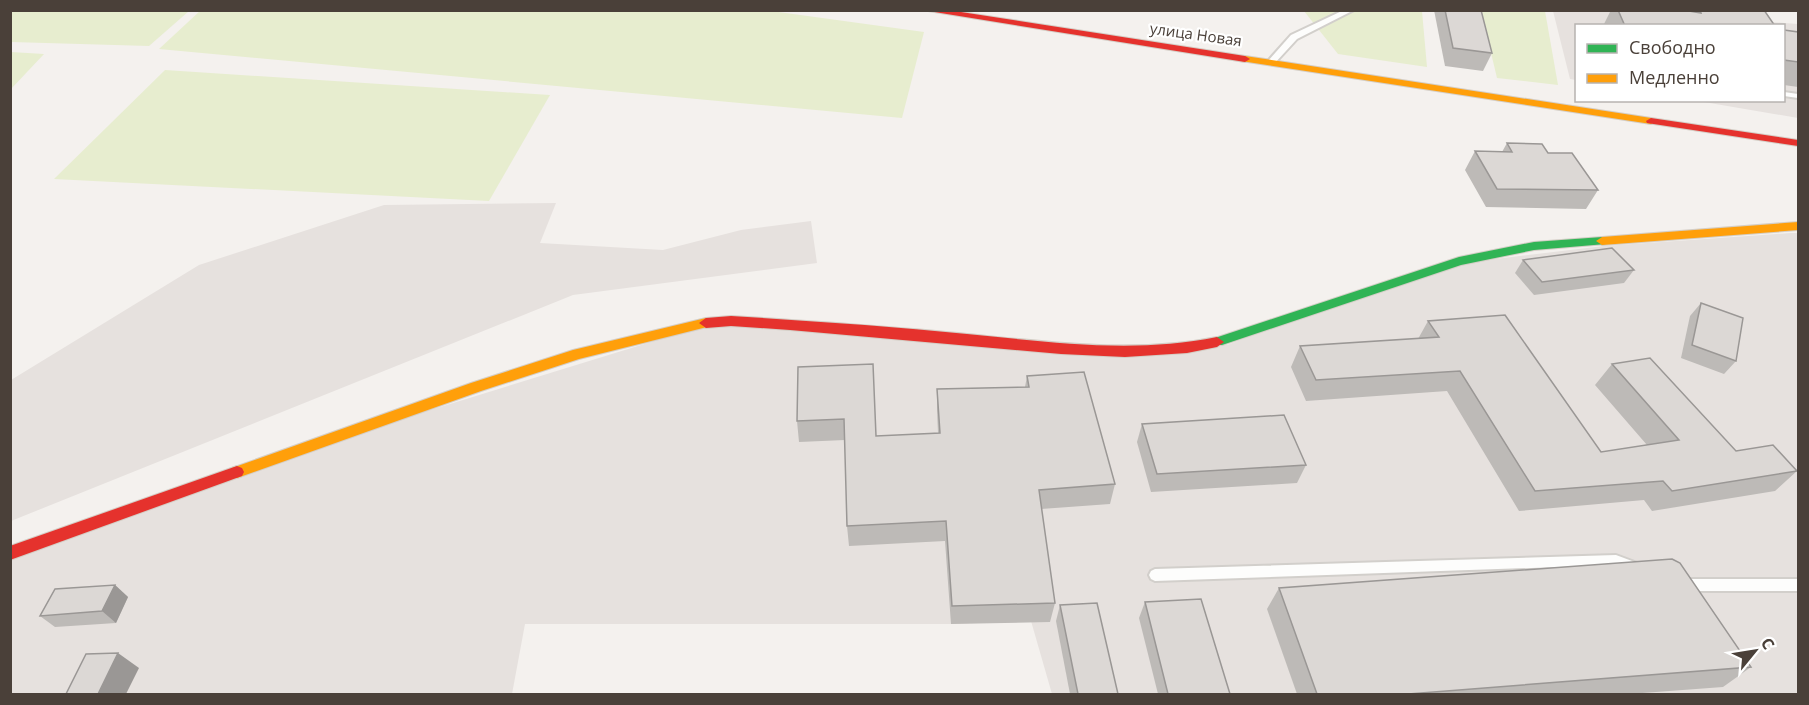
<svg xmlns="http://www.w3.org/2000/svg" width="1809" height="705" font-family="'Open Sans',sans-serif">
	<rect width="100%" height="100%" fill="#f4f1ee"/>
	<g fill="#e6e1de">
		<path d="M1553 11H1609L1798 24V118L1698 101 1784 100V26H1576V80L1570 79Z"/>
		<path d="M556 203 540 243 663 250 741 230 811 221 817 263 573 295 11 521V380L199 265 384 205Z"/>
		<path d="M1791 233H1798V694H1052L1031 621 951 624H525L512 694H11V557L346 436 719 321 1042 344 1227 345 1437 266 1604 246Z"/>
	</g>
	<g fill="#e7edcf">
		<path d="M11 10H189V11L149 46 11 42Z"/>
		<path d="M201 10H764L924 32 902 118 159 49Z"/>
		<path d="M1304 11H1422L1427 67 1338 54Z"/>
		<path d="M1481 11H1545L1558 85 1497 78Z"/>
		<path d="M11 52 44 54 11 89H10Z"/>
		<path d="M165 70 550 95 489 201 54 179Z"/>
	</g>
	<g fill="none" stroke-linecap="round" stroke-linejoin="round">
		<g stroke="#d2cfcb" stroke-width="4">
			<g id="lane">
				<path d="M1344 10H1354L1297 39 1274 64H1268L1267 62 1291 35Z"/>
				<path d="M1784 92 1798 94V98L1784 96Z"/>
				<path d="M1616 555 1640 564 1642 568 1640 572 1636 574 1616 565 1155 581 1151 579 1149 575 1151 571 1155 569Z"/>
				<path d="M1682 579H1798V591H1682L1678 589 1676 585 1678 581Z"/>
			</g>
		</g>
		<g stroke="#d4cec6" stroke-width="2">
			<path id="fast" d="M1602 237 1608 241 1606 244 1534 250 1461 265 1222 345H1212L1210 342 1212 339 1459 257 1534 242Z"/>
		</g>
		<g stroke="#d4cec6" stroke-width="2">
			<g id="slow">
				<path d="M1245 56 1651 118 1656 121 1651 124 1241 61V57Z"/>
				<path d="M1798 222V230L1602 245 1596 241 1602 237Z"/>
				<path d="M706 318 713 323 711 326 579 359 481 391 237 478 232 476 230 472 232 468 471 383 573 350Z"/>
			</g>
		</g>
		<g stroke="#d4cec6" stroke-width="2">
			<g id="jam">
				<path d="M922 10H948L1245 56 1250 59 1245 62Z"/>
				<path d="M1651 118 1798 140V146L1647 123 1646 121Z"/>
				<path d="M731 316C810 321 889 326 967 334 1051 342 1133 354 1217 337L1224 342 1217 347 1187 353 1125 357 1061 354 790 330 731 326 706 328 699 323 706 318Z"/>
				<path d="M237 466 242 468 244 472 242 476 10 560V546Z"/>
			</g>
		</g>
		<use href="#lane" fill="#fdfdfc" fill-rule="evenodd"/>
		<use href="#fast" fill="#30b455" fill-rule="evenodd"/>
		<use href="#slow" fill="#ff9f0a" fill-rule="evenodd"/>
		<use href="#jam" fill="#e5322d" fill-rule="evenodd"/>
	</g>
	<g fill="#bdbab7">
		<path d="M1434 10H1481L1492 53 1483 71 1445 66Z"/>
		<path d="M1611 10H1764L1775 26H1603Z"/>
		<path d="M1784 30 1798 32V87L1784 85Z"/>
		<path d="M1507 143 1548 153 1598 190 1586 209 1486 207 1465 170 1475 151 1502 152Z"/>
		<path d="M1523 260 1634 270 1624 283 1534 295 1515 273Z"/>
		<path d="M1701 303 1736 361 1724 374 1681 358 1690 316Z"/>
		<path d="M1428 321 1601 452 1647 445 1595 385 1612 364 1736 451 1797 471 1775 491 1652 511 1644 500 1519 511 1447 391 1306 401 1291 367 1300 346 1418 339Z"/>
		<path d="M798 367 876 436 938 433 937 410V389L1025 387 1027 376 1115 484 1110 504 1041 509 1055 603 1050 622 951 624 945 541 849 546 847 526 845 440 799 442 797 421Z"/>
		<path d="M1142 424 1306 465 1297 483 1151 492 1137 442Z"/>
		<path d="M115 585 128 597 116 623 55 627 40 616Z"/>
		<path d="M1279 588 1751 667 1723 687 1629 694H1297L1267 609Z"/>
		<path d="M1145 602 1230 694H1158L1139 618Z"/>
		<path d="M1060 605 1118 694H1070L1056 621Z"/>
	</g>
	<g fill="#9a9795">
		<path d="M115 585 128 597 116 623 102 611Z"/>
		<path d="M118 653 139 668 126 694H98Z"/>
	</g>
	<g fill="#dcd8d5" stroke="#9a9795" stroke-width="1.5">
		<path d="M1445 10H1481L1492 53 1453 48Z"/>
		<path d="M1618 10H1683L1701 13 1700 10H1764L1775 26H1625Z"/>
		<path d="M1784 30 1798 32V62L1784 60Z"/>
		<path d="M1507 143 1542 144 1548 153H1572L1598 190 1497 189 1475 151 1512 152Z"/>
		<path d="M1612 248 1634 270 1542 282 1523 260Z"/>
		<path d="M1701 303 1743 318 1736 361 1692 345Z"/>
		<path d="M1505 315 1601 452 1679 440 1612 364 1650 358 1736 451 1773 445 1797 471 1672 491 1663 481 1535 491 1460 371 1316 380 1300 346 1439 337 1428 321Z"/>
		<path d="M873 364 876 436 940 433 937 389 1029 387 1027 376 1084 372 1115 484 1039 490 1055 603 952 606 946 521 847 526 844 419 797 421 798 367Z"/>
		<path d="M1284 415 1306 465 1157 474 1142 424Z"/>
		<path d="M1672 559 1680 563 1751 667 1408 694H1317L1279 588Z"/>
		<path d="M115 585 102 611 40 616 55 589Z"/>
		<path d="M1201 599 1230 694H1168L1145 602Z"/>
		<path d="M1097 603 1118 694H1078L1060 605Z"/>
		<path d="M118 653 98 694H66L86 654Z"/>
	</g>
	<g text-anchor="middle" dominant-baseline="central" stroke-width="4.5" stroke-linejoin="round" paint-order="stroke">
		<g font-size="15" fill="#4a4039" stroke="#fff">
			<text transform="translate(1196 34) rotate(8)">улица Новая</text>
		</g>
	</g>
	<rect width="1809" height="705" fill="none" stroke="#4a4039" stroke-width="24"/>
	<rect x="1575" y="24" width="210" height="78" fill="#ffffff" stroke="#b7b3b0" stroke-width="1.5"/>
	<rect x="1587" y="44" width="30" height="9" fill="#30b455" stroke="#b7b3b0" stroke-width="1.5"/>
	<text x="1629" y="54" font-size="18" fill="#4a4039">Свободно</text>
	<rect x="1587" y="74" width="30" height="9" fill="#ff9f0a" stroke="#b7b3b0" stroke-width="1.5"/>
	<text x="1629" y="84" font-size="18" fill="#4a4039">Медленно</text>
	<g transform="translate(1755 651) rotate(60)" stroke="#ffffff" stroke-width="4.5" paint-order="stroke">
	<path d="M0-4.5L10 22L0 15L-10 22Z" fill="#4a4039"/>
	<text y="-9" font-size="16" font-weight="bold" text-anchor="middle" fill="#4a4039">С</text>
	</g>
</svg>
